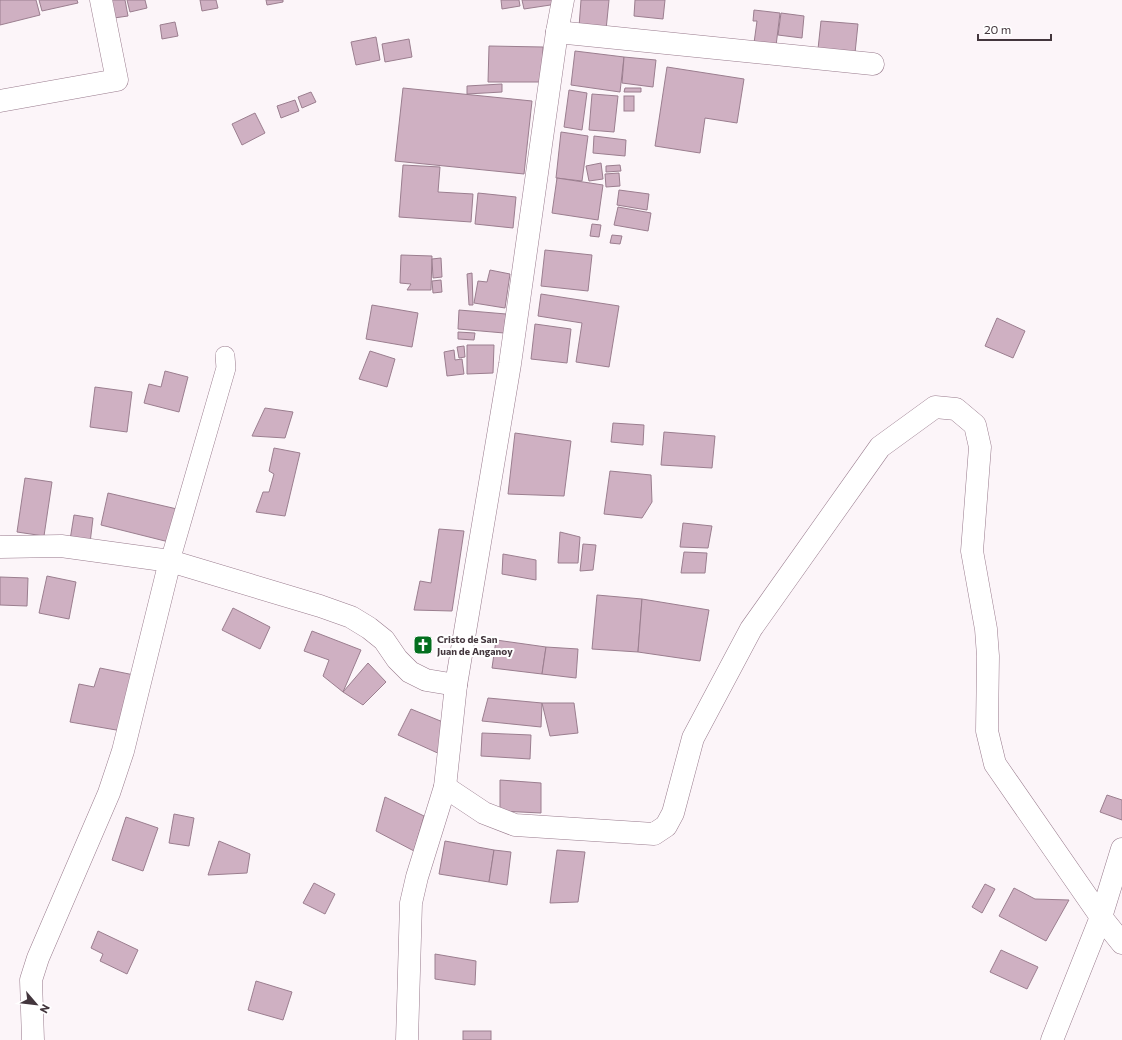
<svg xmlns="http://www.w3.org/2000/svg" width="1122" height="1040" font-family="Commissioner,sans-serif">
	<rect width="100%" height="100%" fill="#fcf5f9"/>
	<g fill="#cfb0c2" stroke="#9b7e8f">
		<path d="M0 0H36L40 15 0 25Z"/>
		<path d="M39 0H77L78 3 42 11Z"/>
		<path d="M111 0H125L128 16 114 18Z"/>
		<path d="M127 0H145L147 8 130 12Z"/>
		<path d="M200 0H216L218 8 202 11Z"/>
		<path d="M266 0H283V2L267 5Z"/>
		<path d="M501 0H519L520 6 502 9Z"/>
		<path d="M522 0H557V4L524 9Z"/>
		<path d="M581 0H609L606 30 579 27Z"/>
		<path d="M635 0H665L663 19 634 16Z"/>
		<path d="M754 10 780 13 776 46 754 43 757 21H753Z"/>
		<path d="M781 13 804 16 802 38 778 35Z"/>
		<path d="M821 21 858 24 855 53 818 49Z"/>
		<path d="M175 22 178 36 162 39 160 25Z"/>
		<path d="M376 37 380 60 356 65 351 42Z"/>
		<path d="M409 39 412 57 385 62 382 44Z"/>
		<path d="M489 46 543 47 542 82H488Z"/>
		<path d="M575 51 624 57 620 92 571 85Z"/>
		<path d="M624 57 656 60 653 87 622 83Z"/>
		<path d="M667 67 744 79 737 123 705 118 700 153 655 146Z"/>
		<path d="M502 84V92L467 94V86Z"/>
		<path d="M403 88 532 101 524 174 395 161Z"/>
		<path d="M625 88H641V92H624Z"/>
		<path d="M569 90 587 93 582 130 564 127Z"/>
		<path d="M311 92 316 102 302 108 298 97Z"/>
		<path d="M592 94 618 96 614 132 589 130Z"/>
		<rect x="624" y="96" width="10" height="15"/>
		<path d="M295 100 299 111 281 118 277 106Z"/>
		<path d="M255 113 265 133 242 145 232 124Z"/>
		<path d="M561 132 588 136 582 181 556 178Z"/>
		<path d="M594 136 626 140 625 156 593 153Z"/>
		<path d="M601 163 603 179 589 181 586 166Z"/>
		<path d="M403 165 440 167 438 192 473 194 471 222 399 217Z"/>
		<path d="M620 165 621 171 606 172V166Z"/>
		<path d="M619 173 620 186 606 187 605 174Z"/>
		<path d="M557 178 603 185 598 220 552 213Z"/>
		<path d="M619 190 649 194 647 210 617 205Z"/>
		<path d="M478 193 516 197 513 228 475 224Z"/>
		<path d="M618 207 651 213 648 231 614 225Z"/>
		<path d="M592 224 601 225 599 237 590 236Z"/>
		<path d="M612 235 622 236 620 244 610 243Z"/>
		<path d="M545 250 592 255 588 291 541 286Z"/>
		<path d="M401 255 432 256 431 290H407L411 284 400 283Z"/>
		<path d="M441 258 442 277 433 278 432 259Z"/>
		<path d="M490 270 510 274 505 308 474 303 478 281 487 282Z"/>
		<path d="M472 273 473 305H469L467 274Z"/>
		<path d="M441 280 442 292 433 293 432 281Z"/>
		<path d="M541 294 619 306 609 367 576 362 582 323 538 316Z"/>
		<path d="M372 305 418 313 412 347 366 339Z"/>
		<path d="M459 310 506 314 504 333 458 329Z"/>
		<path d="M997 318 1025 331 1013 358 985 346Z"/>
		<path d="M535 324 571 329 567 363 531 359Z"/>
		<path d="M458 332 475 333 474 340 458 339Z"/>
		<path d="M467 345H494L493 373 467 374Z"/>
		<path d="M464 346 465 357 459 358 457 347Z"/>
		<path d="M454 350 455 360 462 359 464 374 447 376 444 352Z"/>
		<path d="M370 351 395 359 387 387 359 379Z"/>
		<path d="M165 371 188 377 179 412 144 403 149 384 161 387Z"/>
		<path d="M95 387 132 392 127 432 90 427Z"/>
		<path d="M265 408 293 412 285 438 252 436Z"/>
		<path d="M613 423 644 425 643 445 611 442Z"/>
		<path d="M664 432 715 436 712 468 661 465Z"/>
		<path d="M515 433 571 441 564 496 508 494Z"/>
		<path d="M274 448 300 453 285 516 256 512 263 492H269L274 474 269 471Z"/>
		<path d="M610 471 651 475 652 502 642 518 604 514Z"/>
		<path d="M25 478 52 482 44 536 17 532Z"/>
		<path d="M108 493 177 509 169 542 101 525Z"/>
		<path d="M74 515 93 518 90 543 70 540Z"/>
		<path d="M683 523 712 526 708 548 680 547Z"/>
		<path d="M439 529 464 531 452 611 414 610 420 581 431 583Z"/>
		<path d="M560 532 580 537 578 563H558Z"/>
		<path d="M583 544 596 545 593 570 580 571Z"/>
		<path d="M684 552 707 553 705 573H681Z"/>
		<path d="M503 554 536 560V580L502 574Z"/>
		<path d="M47 576 76 582 69 619 39 613Z"/>
		<path d="M0 577 28 578 27 606 0 605Z"/>
		<path d="M597 595 642 599 638 652 592 649Z"/>
		<path d="M642 599 709 610 700 661 638 652Z"/>
		<path d="M233 608 270 627 260 649 222 630Z"/>
		<path d="M312 631 361 650 343 692 323 676 329 660 304 651Z"/>
		<path d="M496 640 546 647 542 674 492 668Z"/>
		<path d="M546 647 578 649 576 678 542 674Z"/>
		<path d="M368 663 386 682 363 705 343 692Z"/>
		<path d="M100 668 134 675 122 731 70 722 79 684 94 687Z"/>
		<path d="M488 698 542 703 541 727 482 721Z"/>
		<path d="M542 703H574L578 733 550 736Z"/>
		<path d="M411 709 443 722 442 755 398 735Z"/>
		<path d="M482 733 531 735 530 759 481 756Z"/>
		<path d="M500 780 541 783V813L500 811Z"/>
		<path d="M1107 795 1122 800V820L1100 812Z"/>
		<path d="M385 797 424 816 414 851 376 831Z"/>
		<path d="M174 814 194 818 189 846 169 843Z"/>
		<path d="M126 817 158 828 143 871 112 860Z"/>
		<path d="M219 841 250 854 247 873 208 875Z"/>
		<path d="M445 841 494 850 489 882 439 874Z"/>
		<path d="M494 850 511 852 507 885 489 882Z"/>
		<path d="M557 850 585 852 578 902 550 903Z"/>
		<path d="M314 883 335 894 325 914 303 903Z"/>
		<path d="M985 884 995 889 982 913 972 907Z"/>
		<path d="M1014 888 1035 899 1069 900 1046 941 999 916Z"/>
		<path d="M98 931 138 950 127 974 100 961 103 954 91 948Z"/>
		<path d="M1001 950 1038 967 1027 989 990 972Z"/>
		<path d="M435 954 476 961 475 985 435 979Z"/>
		<path d="M256 981 292 992 283 1020 248 1010Z"/>
		<rect x="463" y="1031" width="28" height="9"/>
	</g>
	<g fill="none" stroke-linecap="round" stroke-linejoin="round">
		<g stroke="#997b8d" stroke-width="20">
			<path id="pedestrian" d="M170 561 226 368 225 356"/>
		</g>
		<g stroke="#997b8d" stroke-width="23">
			<g id="minor">
				<path d="M557 32 873 64"/>
				<path d="M0 101 117 80 101 0"/>
				<path d="M0 547 61 546 170 561 320 606 351 617 369 628 384 640 397 659 410 672 426 680 456 685"/>
				<path d="M445 787 484 813 515 825 654 834 666 826 673 813 693 738 751 629 880 447 935 407 956 409 975 425 980 447 972 551 986 629 988 656 987 731 995 764 1101 917 1122 943"/>
				<path d="M33 1040 31 980 38 958 109 793 123 751 170 561"/>
				<path d="M407 1040 411 903 417 877 445 787 456 685 510 364 557 32 563 0"/>
				<path d="M1052 1040 1101 917 1122 849"/>
			</g>
		</g>
		<use href="#pedestrian" stroke="#fff" stroke-width="19"/>
		<use href="#minor" stroke="#fff" stroke-width="22"/>
	</g>
	<defs>
		<g id="church-square" transform="scale(1)"><rect x="-9" y="-9" width="18" height="18" rx="4" fill="#046f1f" stroke="#fff"/><path d="M-1.2-6h2.4v3.5h3.3v2.4h-3.3V6h-2.4V-.1h-3.3v-2.4h3.3Z" fill="#fff"/></g>
	</defs>
	<g fill-rule="evenodd">
		<use href="#church-square" x="423" y="645"/>
	</g>
	<g text-anchor="middle" dominant-baseline="central" stroke-width="4" stroke-linejoin="round" paint-order="stroke">
		<g font-size="10" font-weight="bold" fill="#43363d" stroke="#fff" text-anchor="start">
			<text x="437" y="639">Cristo de San<tspan x="437" dy="12">Juan de Anganoy</tspan></text>
		</g>
	</g>
	<g transform="translate(36 1004) rotate(118)" stroke="#ffffff" stroke-width="3" paint-order="stroke">
	<path d="M0-3L7 15L0 10L-7 15Z" fill="#43363d"/>
	<text y="-6" font-size="11" font-weight="bold" text-anchor="middle" fill="#43363d">N</text>
	</g>
	<path d="M978 34v6h73v-6" fill="none" stroke="#43363d" stroke-width="2"/>
	<text x="984" y="34" font-size="12" fill="#43363d" stroke="#ffffff" stroke-width="3" paint-order="stroke">20 m</text>
</svg>
